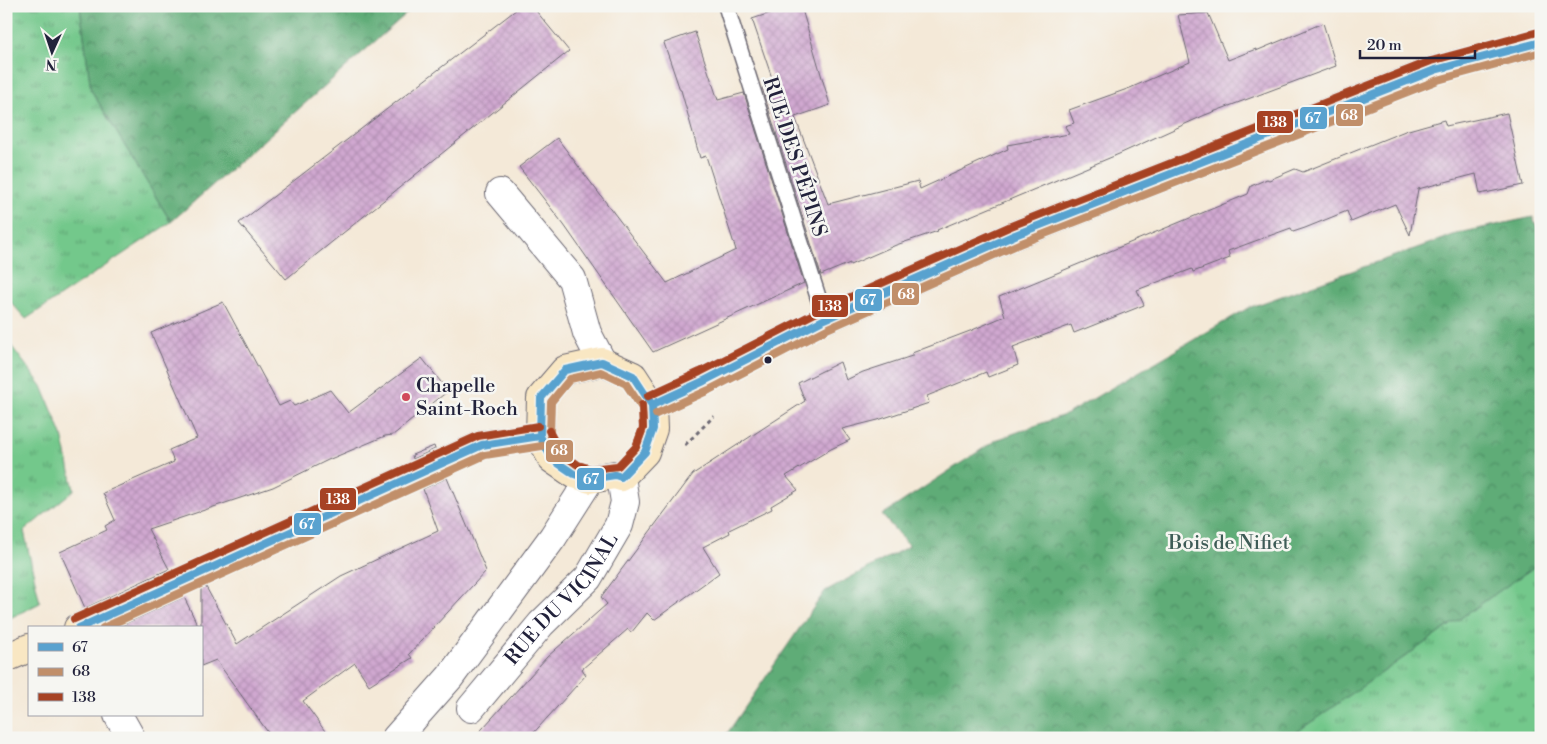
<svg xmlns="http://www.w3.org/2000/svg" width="1547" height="744" font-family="'Libre Bodoni',serif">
	<defs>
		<pattern id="grass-tufts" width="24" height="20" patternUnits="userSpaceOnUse" patternTransform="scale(1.25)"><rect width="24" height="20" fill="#73c88b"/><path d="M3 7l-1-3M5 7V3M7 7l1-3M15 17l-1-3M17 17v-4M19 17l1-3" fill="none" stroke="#5ea273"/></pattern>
		<pattern id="forest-crowns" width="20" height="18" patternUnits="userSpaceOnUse" patternTransform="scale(1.25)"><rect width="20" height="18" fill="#5eac77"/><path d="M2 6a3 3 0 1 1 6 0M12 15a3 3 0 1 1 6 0" fill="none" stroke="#4d8c63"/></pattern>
		<pattern id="building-cross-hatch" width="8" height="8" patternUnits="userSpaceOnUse" patternTransform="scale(1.25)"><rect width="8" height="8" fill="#d0a8d0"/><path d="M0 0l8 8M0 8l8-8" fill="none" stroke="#b290b4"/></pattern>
	</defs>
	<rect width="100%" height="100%" fill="#f6f6f2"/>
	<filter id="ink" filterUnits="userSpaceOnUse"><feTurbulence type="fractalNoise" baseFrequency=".02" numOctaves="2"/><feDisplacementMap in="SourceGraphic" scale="10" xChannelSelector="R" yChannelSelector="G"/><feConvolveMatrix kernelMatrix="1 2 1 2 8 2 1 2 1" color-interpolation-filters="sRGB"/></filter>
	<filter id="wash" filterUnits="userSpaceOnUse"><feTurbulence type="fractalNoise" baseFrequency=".0096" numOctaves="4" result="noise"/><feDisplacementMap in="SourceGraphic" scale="20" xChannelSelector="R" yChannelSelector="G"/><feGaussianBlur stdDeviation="1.12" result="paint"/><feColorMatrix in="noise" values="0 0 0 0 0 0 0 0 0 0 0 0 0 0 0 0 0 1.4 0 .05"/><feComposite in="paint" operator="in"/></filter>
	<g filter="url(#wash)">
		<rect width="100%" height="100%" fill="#f4e9d8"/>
		<g fill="url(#grass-tufts)" stroke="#4a7563">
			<path d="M6 6H80L91 90 171 222 26 319 6 297Z"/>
			<path d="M6 339 42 386 62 435 74 490 24 531 40 603 6 620Z"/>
			<path d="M1541 562V738H1288Z"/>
		</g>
		<g fill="url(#forest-crowns)" stroke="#406759">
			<path d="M80 6H415L171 222 91 90Z"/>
			<path d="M1533 217 1541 238V562L1288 738H724L825 591 909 546 882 515 996 440 1067 414 1248 308 1459 233Z"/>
		</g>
		<g id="blocks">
			<g fill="url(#building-cross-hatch)">
				<path d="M521 6H532L569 51 286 279 239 223Z"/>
				<path d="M792 6H801L830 105 795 117 828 204 918 181 920 189 1008 149 1007 145 1069 134 1065 126 1074 123 1069 110 1130 88 1190 62 1178 15 1208 13 1228 60 1256 49V51L1323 23 1336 66 1205 115 1119 154 937 230 938 231 896 245 850 265V263L821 275 762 88 774 84 752 19Z"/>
				<path d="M695 32 718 100 744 93 804 283 653 352 564 225 519 167 557 138 667 283 736 250 706 156 700 158 681 90H680L664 43Z"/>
				<path d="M1507 113 1523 185 1480 194 1476 174 1418 189 1410 235 1395 204 1351 222 1347 211 1305 228 1293 232 1291 228 1266 237 1228 251 1230 258 1193 272 1192 269 1137 290 1144 305 1074 333 1071 325 1013 347 1018 365 988 377 986 372 927 396 929 403 878 420 842 429 850 440 831 449 786 476 798 490 771 506 772 509 729 530 730 533 703 547 719 573 654 620 647 613 631 633 628 629 582 669 586 675 529 738H474L547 657 607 604 601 597 693 474 805 401 798 383 840 362 846 380 863 372 912 356V353L970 331 1005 316 999 297 1248 194 1251 186 1267 179 1269 180 1295 169 1303 172 1405 131 1444 120 1446 126Z"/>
				<path d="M223 302 279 406 290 401 294 406 330 390 348 413 422 358 448 391 393 435 385 436 328 460 273 487 148 529 169 569 85 608 60 552 107 530 105 526 115 520 103 493 174 462 169 450 197 438 151 333Z"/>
				<path d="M434 446 435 449 413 459 412 455Z"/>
				<path d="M447 478 486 571 409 654 412 658 369 685 355 663 303 701 330 738H272L216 660 201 666V589L206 587 237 644 341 576 438 531 423 489Z"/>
				<path d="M184 597 199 628H116Z"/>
			</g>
		</g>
	</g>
	<g filter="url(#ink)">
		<use href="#blocks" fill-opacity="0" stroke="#6c6872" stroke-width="1"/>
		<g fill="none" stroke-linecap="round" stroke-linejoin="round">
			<g stroke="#6c6872" stroke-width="18">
				<path id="lane" d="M726 6 825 319"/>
			</g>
			<g stroke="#6c6872" stroke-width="30">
				<g id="street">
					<path d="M500 193 572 279 587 333 602 362"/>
					<path id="s1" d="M471 708 541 624 588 578 619 525 625 502 621 477"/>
					<path d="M118 715 131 738"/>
					<path d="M396 738 450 677 553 537 590 479"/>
				</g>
			</g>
			<g stroke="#6c6872" stroke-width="30">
				<g id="secondary">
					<path d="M602 362 633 376 652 405 653 429 645 452 621 477 615 475 590 479 574 474 552 459 540 436 541 398 565 370Z"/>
					<path d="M652 405 704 381 825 319 1015 235 1435 70 1541 42"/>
					<path d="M78 628 482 445 540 436"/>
					<path d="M6 658 29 648"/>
				</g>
			</g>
			<path stroke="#6c6872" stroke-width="3" stroke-dasharray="4 4" stroke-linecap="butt" d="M685 445 714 416"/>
			<use href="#lane" stroke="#fff" stroke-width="15"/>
			<use href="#street" stroke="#fff" stroke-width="28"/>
			<use href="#secondary" stroke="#f9e7c3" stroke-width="28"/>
			<g stroke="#f6f6f2" stroke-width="11">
				<g id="bus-1">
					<path d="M602 362 633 376 652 405 653 429 645 452 621 477 615 475 590 479 574 474 552 459 540 436 541 398 565 370Z"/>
					<path d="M652 405 704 381 825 319 1015 235 1435 70 1541 42"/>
					<path d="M79 628 482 445 540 436"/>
				</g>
			</g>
			<g stroke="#f6f6f2" stroke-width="11">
				<g id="bus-2">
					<path d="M601 372 626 384 642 408 643 428 636 447 618 466 591 469 578 465 560 452 550 434 551 402 570 379Z"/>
					<path d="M656 414 709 390 829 328 1019 244 1438 80 1541 52"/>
					<path d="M103 628 485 455 542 446"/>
				</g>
			</g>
			<g stroke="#f6f6f2" stroke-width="11">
				<g id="bus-3">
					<path d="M648 396 700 372 821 310 1011 226 1431 61 1538 32"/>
					<path d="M549 431 560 452 578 465 591 469 618 466 636 447 643 428 642 405"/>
					<path d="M74 619 478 436 538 426"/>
				</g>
			</g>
			<use href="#bus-1" stroke="#59a2cf" stroke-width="8"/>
			<use href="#bus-2" stroke="#c18f6a" stroke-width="8"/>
			<use href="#bus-3" stroke="#a64224" stroke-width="8"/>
		</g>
	</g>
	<circle fill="#22223b" stroke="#f6f6f2" stroke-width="2" cx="768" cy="360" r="4.5"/>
	<circle fill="#d1495b" stroke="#f6f6f2" stroke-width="2" cx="406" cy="397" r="5"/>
	<g text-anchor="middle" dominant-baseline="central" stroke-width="5" stroke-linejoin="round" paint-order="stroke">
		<g font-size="20" fill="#22223b" stroke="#f6f6f2">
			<text transform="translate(794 157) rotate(72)">RUE DES PÉPINS</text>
			<text stroke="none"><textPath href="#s1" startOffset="142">RUE DU VICINAL</textPath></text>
		</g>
		<g font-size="20" fill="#22223b" stroke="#f6f6f2" text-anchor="start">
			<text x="416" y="386">Chapelle<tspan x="416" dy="23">Saint-Roch</tspan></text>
		</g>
		<g font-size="20" fill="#3e5c57" stroke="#f6f6f2">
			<text x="1229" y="543">Bois de Nifiet</text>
		</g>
	</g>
	<g stroke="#f6f6f2" stroke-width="2">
		<rect x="1335" y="103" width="29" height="24" rx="5" fill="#c18f6a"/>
		<rect x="1299" y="106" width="29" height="24" rx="5" fill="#59a2cf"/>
		<rect x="1256" y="110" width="38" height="24" rx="5" fill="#a64224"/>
		<rect x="891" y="282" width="29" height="24" rx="5" fill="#c18f6a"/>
		<rect x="854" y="288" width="29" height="24" rx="5" fill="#59a2cf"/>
		<rect x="811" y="294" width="38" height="24" rx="5" fill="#a64224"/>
		<rect x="545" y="439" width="29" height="24" rx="5" fill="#c18f6a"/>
		<rect x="576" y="467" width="29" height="24" rx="5" fill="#59a2cf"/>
		<rect x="319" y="487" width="38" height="24" rx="5" fill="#a64224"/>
		<rect x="293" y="512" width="29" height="24" rx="5" fill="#59a2cf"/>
	</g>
	<g font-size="14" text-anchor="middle" font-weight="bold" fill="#fff">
		<text x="1349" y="120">68</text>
		<text x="1313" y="123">67</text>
		<text x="1275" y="127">138</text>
		<text x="906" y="299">68</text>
		<text x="868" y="305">67</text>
		<text x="830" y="311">138</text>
		<text x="559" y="455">68</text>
		<text x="591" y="484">67</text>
		<text x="338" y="504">138</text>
		<text x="307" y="529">67</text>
	</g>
	<rect width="1547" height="744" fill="none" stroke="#f6f6f2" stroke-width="25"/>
	<rect x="28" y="626" width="175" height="90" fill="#f6f6f2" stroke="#a1a1a9"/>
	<rect x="38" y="643" width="25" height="8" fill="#59a2cf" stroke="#a1a1a9"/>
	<text x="72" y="652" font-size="15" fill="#22223b">67</text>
	<rect x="38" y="668" width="25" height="8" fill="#c18f6a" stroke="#a1a1a9"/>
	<text x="72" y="676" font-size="15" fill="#22223b">68</text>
	<rect x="38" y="693" width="25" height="8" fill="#a64224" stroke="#a1a1a9"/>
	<text x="72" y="702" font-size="15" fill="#22223b">138</text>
	<g transform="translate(52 52) rotate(183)" stroke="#f6f6f2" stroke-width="4" paint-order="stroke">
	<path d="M0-4L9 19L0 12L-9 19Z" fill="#22223b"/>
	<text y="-8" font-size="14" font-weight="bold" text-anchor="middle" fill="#22223b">N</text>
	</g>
	<path d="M1360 50v8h115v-8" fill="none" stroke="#22223b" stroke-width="2.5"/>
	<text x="1367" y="50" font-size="15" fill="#22223b" stroke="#f6f6f2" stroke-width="4" paint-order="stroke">20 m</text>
</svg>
